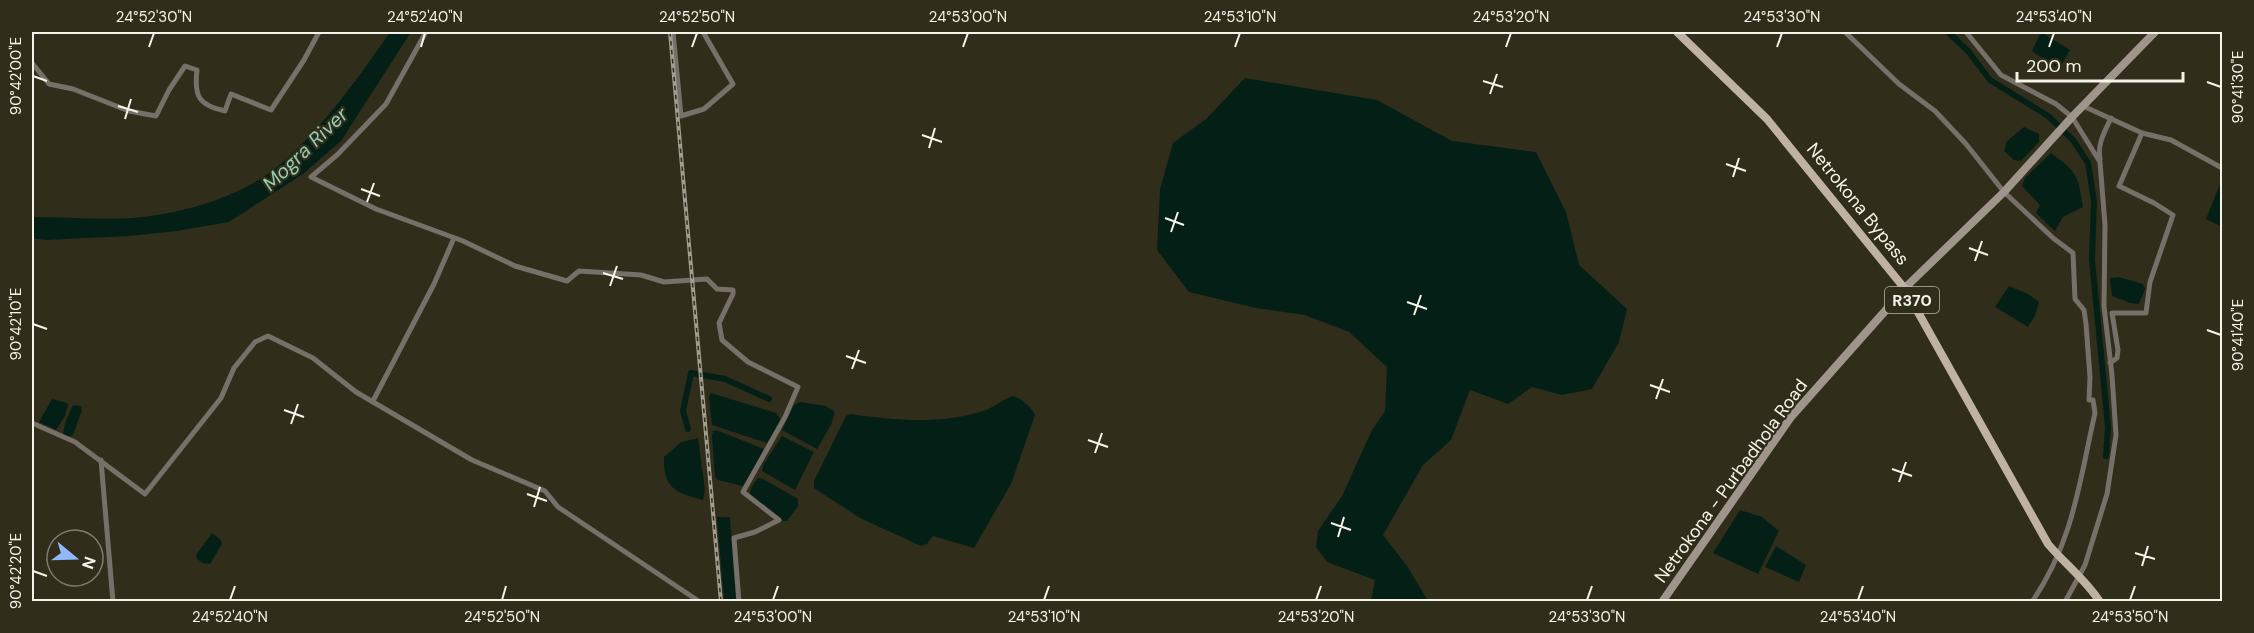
<svg xmlns="http://www.w3.org/2000/svg" width="2254" height="633" font-family="'DM Sans',sans-serif">
	<rect width="100%" height="100%" fill="#302d1b"/>
	<g fill="#042016">
		<path d="M390 32H411L341 141 303 174 229 222 177 231 129 236 45 240 32 238V217C65 217 99 220 132 218 183 214 245 196 283 162 325 125 359 77 390 32Z"/>
		<path d="M2041 32 2070 50 2059 69 2032 51Z"/>
		<path d="M1245 78 1377 100 1452 141 1536 152 1566 212 1579 265 1627 309 1619 342 1592 389 1562 395 1532 387 1508 404 1470 390 1451 440 1423 465 1383 535 1407 566 1428 601H1371L1375 580 1327 562 1316 547 1318 531 1342 496 1372 430 1385 411 1387 367 1349 332 1305 315 1256 308 1189 292 1157 250 1160 189 1173 143 1206 119Z"/>
		<path d="M2024 127 2039 134V142L2021 161 2014 160 2004 151 2007 141Z"/>
		<path d="M2051 153C2077 172 2078 175 2083 207L2063 217 2055 231 2036 213 2040 205 2022 186 2025 178Z"/>
		<path d="M2222 179V227L2206 219Z"/>
		<path d="M2118 277 2143 284 2145 289 2139 304 2130 303 2112 296 2110 278Z"/>
		<path d="M2009 286 2028 294 2039 302 2035 316 2028 327 1995 307Z"/>
		<path d="M711 393 776 413 781 420 767 443 712 425 709 397Z"/>
		<path d="M1012 396C1021 398 1031 406 1035 415L1011 484 974 548 933 536 927 544 921 546 860 518 814 488V481L846 416 850 414C893 420 940 425 983 411 993 408 1002 400 1012 396Z"/>
		<path d="M52 399 67 403 68 405 65 416 56 430 39 422Z"/>
		<path d="M800 402 826 406 835 412 831 425 817 449 782 430 794 405Z"/>
		<path d="M73 405 81 406 82 410 73 435 69 437 63 434 65 423Z"/>
		<path d="M716 430 764 449 743 486 718 480 715 477 712 436 713 431Z"/>
		<path d="M782 436 814 452 795 490 762 471 763 465Z"/>
		<path d="M698 438 705 490 703 500C675 493 663 488 664 457L681 442Z"/>
		<path d="M758 478 763 479 798 499V506L787 521H783L750 494 751 488Z"/>
		<path d="M1740 510 1762 517 1779 531 1758 574 1713 553Z"/>
		<path d="M717 517H730L736 601H724Z"/>
		<path d="M212 533 221 540 222 544 210 564 203 563 197 559 196 555Z"/>
		<path d="M1776 546 1806 565 1799 582 1765 567Z"/>
	</g>
	<g fill="none" stroke-linecap="round" stroke-linejoin="round">
		<g stroke="#042016" stroke-width="6">
			<path d="M1948 32 1968 51 1990 80 2048 116 2073 140 2088 163 2094 201 2092 260 2108 427 2106 456"/>
			<path d="M688 429 683 411 691 373 725 379 769 399"/>
		</g>
		<g stroke="#777068" stroke-width="5">
			<path d="M426 32 386 104 337 155 311 177 376 209 463 241 515 266 567 281 579 271 641 275 664 282 707 279 717 289 733 290V294L719 323 722 340 748 362 798 387 785 417 743 492 779 520 755 532 734 538 739 602"/>
			<path d="M673 32 681 116 704 109 733 84 703 32"/>
			<path d="M1845 32 1899 84 1935 111 1966 144 2004 192 2053 238 2073 253 2075 299 2084 310 2086 324 2090 377 2089 400H2093L2095 413C2079 483 2074 540 2032 602"/>
			<path d="M1966 32 2001 75 2056 104 2072 117 2100 162 2105 225 2104 306 2112 375 2116 435 2107 494 2085 565 2065 602"/>
			<path d="M32 63 49 84 73 89 129 111 156 116 169 90 185 66 197 70C194 96 198 105 225 111L231 94 271 110 304 60 319 32"/>
			<path d="M2083 106 2142 133 2171 140 2222 168"/>
			<path d="M2100 159C2097 144 2105 131 2111 118"/>
			<path d="M2110 363 2117 358 2118 350 2112 313H2146L2150 282 2173 215 2154 203 2119 186 2142 133"/>
			<path d="M373 401 434 284 454 238"/>
			<path d="M32 423 75 442 145 494 221 398 234 368 255 342 268 336 313 358 356 392 472 460 545 491 558 507 700 602"/>
			<path d="M101 460 113 602"/>
		</g>
		<path stroke="#a0958a" stroke-width="8" d="M1662 602 1791 417 1909 284 2004 192 2072 117 2155 32"/>
		<path stroke="#c0b2a3" stroke-width="8" d="M1677 32 1767 119 1905 289 2048 544C2065 564 2086 580 2100 602"/>
		<g stroke="#a19e90" stroke-width="4">
			<path id="rail" d="M670 32 721 602"/>
		</g>
		<use href="#rail" stroke="#302d1b" stroke-width="1.5" stroke-dasharray="4.5" stroke-linecap="butt"/>
	</g>
	<path fill="none" stroke="#f6f4e8" stroke-width="2" d="M149 47 154 33M421 47 425 33M692 47 697 33M963 47 968 33M1235 47 1240 33M1506 47 1511 33M1777 47 1782 33M2049 47 2054 33M33 76 47 81M1483 81 1503 87M2207 82 2221 87M1490 94 1497 74M118 106 138 112M125 119 131 99M922 135 942 142M929 148 935 128M1726 164 1746 171M1733 177 1739 158M361 189 380 196M367 202 374 183M1165 218 1184 225M1171 232 1178 212M1969 248 1988 255M1975 261 1982 241M603 273 623 279M610 286 617 266M1407 302 1427 309M1414 315 1421 295M33 324 47 329M2207 330 2221 335M846 356 866 363M852 369 859 350M1650 385 1670 392M1656 399 1663 379M284 410 304 417M291 424 298 404M1088 440 1108 447M1095 453 1102 433M1892 469 1912 476M1899 482 1906 462M527 494 547 501M534 507 540 487M1331 523 1351 530M1338 537 1344 517M2135 553 2155 559M2142 566 2148 546M33 571 47 576M230 600 235 586M502 600 506 586M773 600 778 586M1044 600 1049 586M1316 600 1321 586M1587 600 1592 586M1858 600 1863 586M2130 600 2135 586"/>
	<g text-anchor="middle" dominant-baseline="central" stroke-width="4.5" stroke-linejoin="round" paint-order="stroke">
		<rect fill="#302d1b" stroke="#bbb8aa" stroke-width="1.5" x="1885" y="287" width="54" height="26" rx="4.5"/>
		<g font-size="16" font-weight="bold" fill="#f6f4e8">
			<text x="1912" y="300">R370</text>
		</g>
		<g font-size="18" fill="#f6f4e8" stroke="#302d1b">
			<text transform="translate(1858 204) rotate(51)">Netrokona Bypass</text>
			<text transform="translate(1731 481) rotate(-54)">Netrokona - Purbadhola Road</text>
		</g>
		<g font-size="20" font-style="italic" fill="#94cdb3" stroke="#302d1b">
			<text transform="translate(305 149) rotate(-44)">Mogra River</text>
		</g>
	</g>
	<rect width="2254" height="633" fill="none" stroke="#302d1b" stroke-width="66"/>
	<g transform="translate(75 558) rotate(109)"><circle r="28" fill="#302d1b" stroke="#7f7d6d" stroke-width="1.5"/>
	<path d="M0-4.5L10 22L0 15L-10 22Z" fill="#90b8fd"/>
	<text y="-9" font-size="16" font-weight="bold" text-anchor="middle" fill="#f6f4e8">N</text>
	</g>
	<path d="M2017 72v9h166v-9" fill="none" stroke="#f6f4e8" stroke-width="3"/>
	<text x="2026" y="72" font-size="18" fill="#f6f4e8" stroke="#302d1b" stroke-width="4.5" paint-order="stroke">200 m</text>
	<rect x="33" y="33" width="2188" height="567" fill="none" stroke="#f6f4e8" stroke-width="2"/>
	<g font-size="15" text-anchor="middle" fill="#f6f4e8">
		<text x="154" y="22">24°52'30"N</text>
		<text x="425" y="22">24°52'40"N</text>
		<text x="697" y="22">24°52'50"N</text>
		<text x="968" y="22">24°53'00"N</text>
		<text x="1240" y="22">24°53'10"N</text>
		<text x="1511" y="22">24°53'20"N</text>
		<text x="1782" y="22">24°53'30"N</text>
		<text x="2054" y="22">24°53'40"N</text>
		<text transform="translate(16 76) rotate(-90)" y="5">90°42'00"E</text>
		<text transform="translate(2238 87) rotate(-90)" y="5">90°41'30"E</text>
		<text transform="translate(16 324) rotate(-90)" y="5">90°42'10"E</text>
		<text transform="translate(2238 335) rotate(-90)" y="5">90°41'40"E</text>
		<text transform="translate(16 571) rotate(-90)" y="5">90°42'20"E</text>
		<text x="230" y="622">24°52'40"N</text>
		<text x="502" y="622">24°52'50"N</text>
		<text x="773" y="622">24°53'00"N</text>
		<text x="1044" y="622">24°53'10"N</text>
		<text x="1316" y="622">24°53'20"N</text>
		<text x="1587" y="622">24°53'30"N</text>
		<text x="1858" y="622">24°53'40"N</text>
		<text x="2130" y="622">24°53'50"N</text>
	</g>
</svg>
